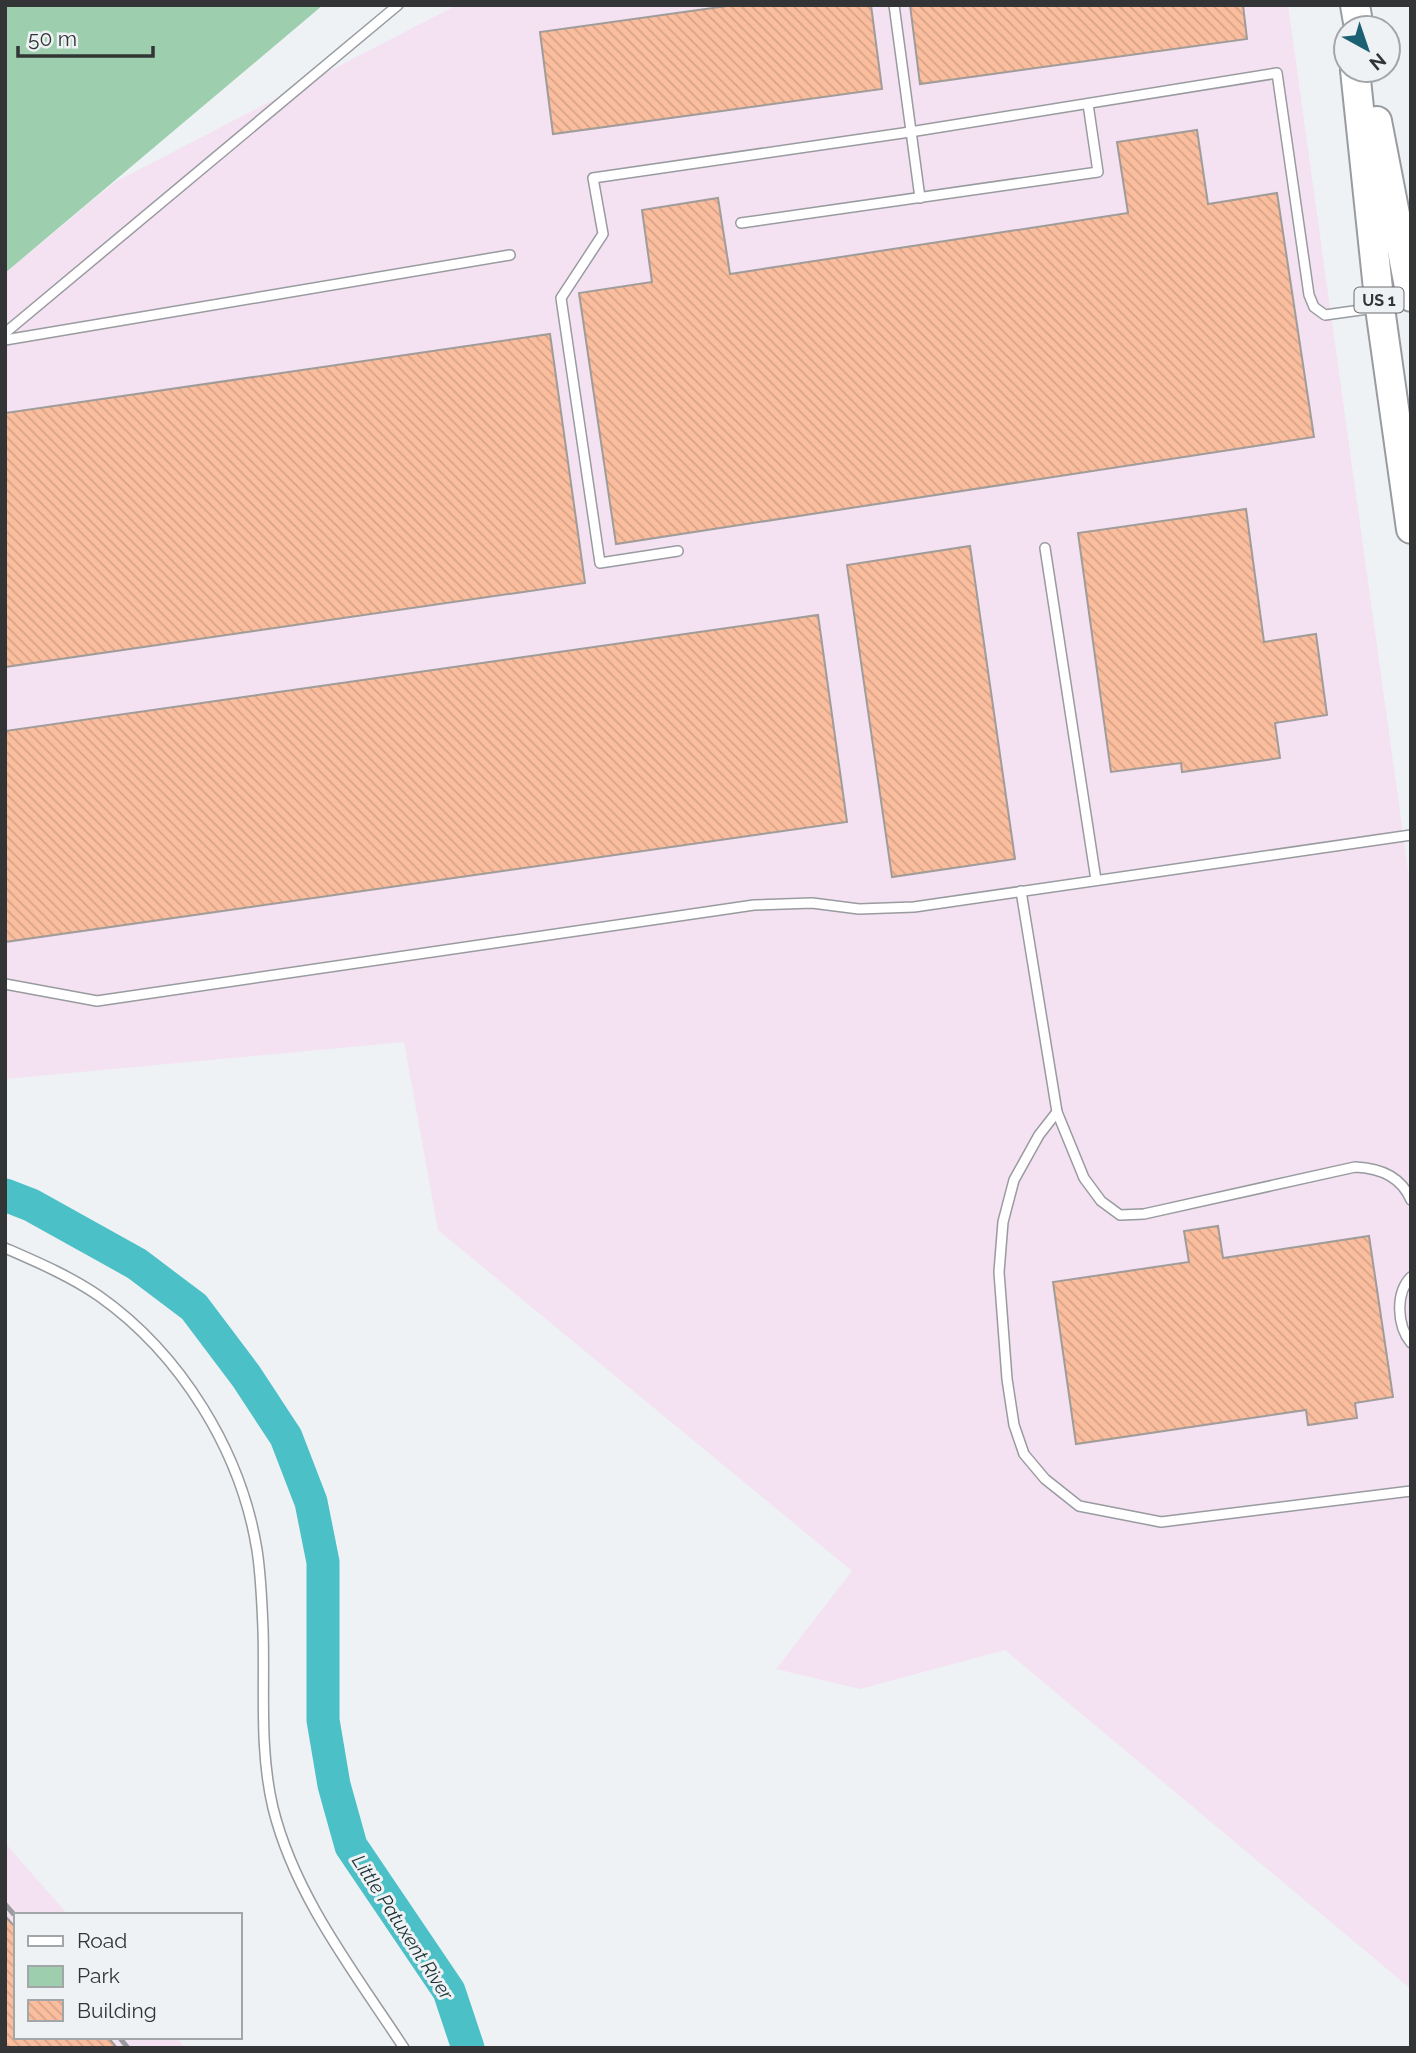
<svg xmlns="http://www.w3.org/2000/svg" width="1416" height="2053" font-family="Raleway,sans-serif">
	<defs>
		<pattern id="building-back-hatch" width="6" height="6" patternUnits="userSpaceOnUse" patternTransform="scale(1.75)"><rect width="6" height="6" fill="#fabd9d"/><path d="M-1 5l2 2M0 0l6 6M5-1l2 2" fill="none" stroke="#d7a388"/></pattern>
	</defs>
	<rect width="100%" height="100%" fill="#eef2f5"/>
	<g fill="#f4e1f1">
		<path d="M457 5H1288L1411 891V1989L1005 1650 860 1689 776 1669 852 1571 438 1230 404 1042 5 1079V273L115 182Z"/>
		<path d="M5 1843 68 1915H16V2037H176L185 2048H5Z"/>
	</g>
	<path fill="#9dcead" d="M5 5H323L5 273Z"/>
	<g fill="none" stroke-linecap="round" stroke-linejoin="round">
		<path stroke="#4bc0c6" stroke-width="33" d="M5 1195 31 1205 137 1264 194 1307 246 1376 286 1437 311 1502 323 1562V1720L334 1785 351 1846 449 1991 468 2048"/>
	</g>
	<g fill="url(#building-back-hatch)" stroke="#a09c9a" stroke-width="2">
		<path d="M734 5H871L882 89 553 134 540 32Z"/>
		<path d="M910 5H1243L1247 39 920 84Z"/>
		<path d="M1197 130 1208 204 1277 193 1314 437 616 544 579 293 652 282 642 210 718 198 730 274 1128 213 1117 142Z"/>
		<path d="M550 334 585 583 5 667V413Z"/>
		<path d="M1246 509 1264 642 1316 634 1327 715 1275 723 1280 758 1182 772 1181 763 1111 772 1078 533Z"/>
		<path d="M970 546 1015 859 892 877 847 565Z"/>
		<path d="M818 615 847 822 5 942V731Z"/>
		<path d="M1218 1226 1223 1258 1369 1236 1393 1397 1355 1403 1357 1418 1308 1425 1306 1410 1076 1444 1053 1282 1189 1262 1184 1231Z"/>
		<path d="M5 1916 16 1928V2037H108L117 2048H5Z"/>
	</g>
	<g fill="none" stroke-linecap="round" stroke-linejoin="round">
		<g stroke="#989b9f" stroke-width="12">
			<g id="lane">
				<path d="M894 5 920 198"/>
				<path d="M741 223 1098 172 1088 104"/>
				<path d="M5 333 398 5"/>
				<path d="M5 340 510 255"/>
				<path d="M1045 548 1096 880"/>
				<path d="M678 551 600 563 561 298 603 234 593 178 910 132 1277 73 1309 295 1314 307 1325 315 1375 308"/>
				<path d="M1021 891 1057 1112 1084 1178 1101 1201 1120 1215 1144 1214 1355 1167C1380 1168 1401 1176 1411 1200"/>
				<path d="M5 984 97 1001 754 905 812 903 859 909 914 907 1411 835"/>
				<path d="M1057 1112 1039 1135 1014 1180 1003 1222 999 1272 1007 1379 1014 1425 1024 1454 1045 1479 1079 1506 1161 1522 1411 1491"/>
				<path d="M5 1248C37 1262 70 1276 99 1296 181 1354 241 1451 257 1550 261 1576 262 1603 263 1629 265 1689 259 1749 273 1808 295 1897 355 1973 404 2048"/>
				<path d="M1411 1277C1395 1293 1397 1326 1411 1343"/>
			</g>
		</g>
		<g stroke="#989b9f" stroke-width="32">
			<g id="primary">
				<path d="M1355 5 1359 28"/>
				<path d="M1355 70 1380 308 1411 529"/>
				<path d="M1377 121 1411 297"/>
			</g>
		</g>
		<use href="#lane" stroke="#fff" stroke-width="9"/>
		<use href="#primary" stroke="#fff" stroke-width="28"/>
		<g stroke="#999c9e" stroke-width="5" stroke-dasharray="14 7" stroke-linecap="butt">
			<path d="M5 1904 16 1917"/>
			<path d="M119 2037 128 2048"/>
		</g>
	</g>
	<g text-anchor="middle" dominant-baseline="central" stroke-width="6" stroke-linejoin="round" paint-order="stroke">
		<rect fill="#eef2f5" stroke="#6b6d6f" stroke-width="2" x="1354.5" y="287.5" width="49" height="25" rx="5"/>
		<g font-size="16" font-weight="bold" fill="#333435">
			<text x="1379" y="300">US 1</text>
		</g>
		<g font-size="19" font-style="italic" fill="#1b3031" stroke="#eef2f5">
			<text transform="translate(403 1927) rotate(57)">Little Patuxent River</text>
		</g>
	</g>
	<rect width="1416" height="2053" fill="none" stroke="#333435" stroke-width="14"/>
	<rect x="14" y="1913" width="228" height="126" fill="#eef2f5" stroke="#a3a6a8" stroke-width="2"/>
	<rect x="28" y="1936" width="35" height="10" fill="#ffffff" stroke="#a3a6a8" stroke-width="2"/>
	<text x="77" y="1948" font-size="21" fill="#333435">Road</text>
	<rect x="28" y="1966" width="35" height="21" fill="#9dcead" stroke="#a3a6a8" stroke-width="2"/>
	<text x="77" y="1983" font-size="21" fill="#333435">Park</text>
	<rect x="28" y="2000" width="35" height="21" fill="url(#building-back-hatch)" stroke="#a3a6a8" stroke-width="2"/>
	<text x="77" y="2018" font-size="21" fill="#333435">Building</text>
	<g transform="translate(1367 49) rotate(140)"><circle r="33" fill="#eef2f5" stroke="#a3a6a8" stroke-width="2"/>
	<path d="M0-5L12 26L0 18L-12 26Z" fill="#1c6173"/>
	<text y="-10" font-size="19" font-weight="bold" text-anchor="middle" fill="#333435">N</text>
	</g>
	<path d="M18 46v10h135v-10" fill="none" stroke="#333435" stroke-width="3.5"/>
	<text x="28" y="46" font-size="21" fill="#333435" stroke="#eef2f5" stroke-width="5" paint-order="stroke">50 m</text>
</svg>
